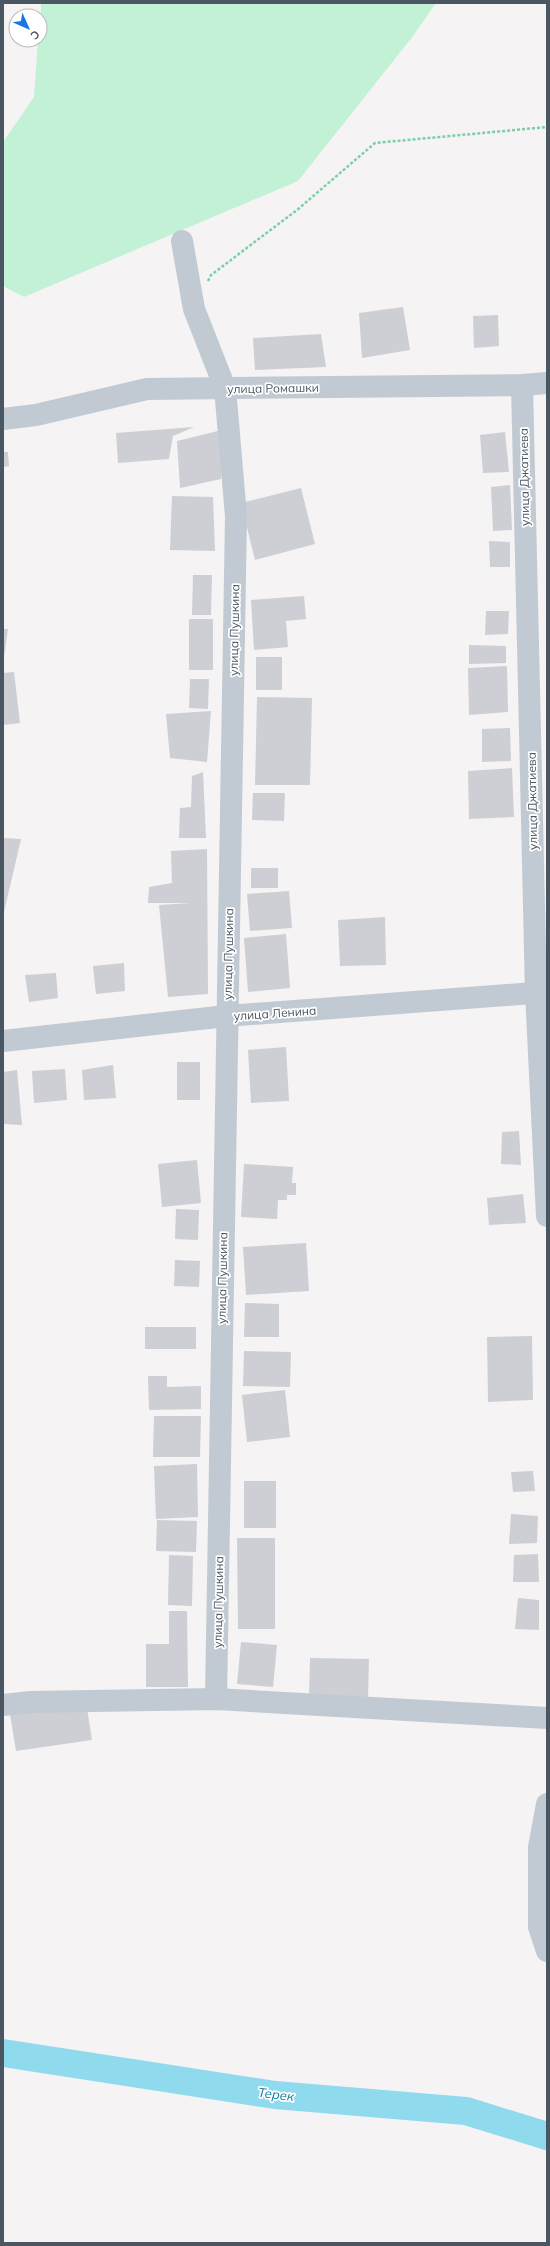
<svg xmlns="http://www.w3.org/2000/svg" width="550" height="2246" font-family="Mulish,sans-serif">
	<rect width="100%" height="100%" fill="#f5f3f3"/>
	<path fill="#c3f1d5" d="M41 3H436L413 36 298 181 24 297 3 286V142L34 97 38 40H40Z"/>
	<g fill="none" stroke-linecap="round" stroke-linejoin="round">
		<path stroke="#90daee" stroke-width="28" d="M3 2053 275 2095 466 2111 547 2136"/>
	</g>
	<g fill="#cdcfd5">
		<path d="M403 307 410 350 362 358 359 313Z"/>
		<path d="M498 315 499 346 474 348 473 316Z"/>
		<path d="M321 334 326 367 255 370 253 338Z"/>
		<path d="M194 427 173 436 169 459 118 463 116 433Z"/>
		<path d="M226 429 221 479 180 488 177 441Z"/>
		<path d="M505 432 509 472 483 473 480 435Z"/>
		<path d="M3 452H8L9 466 3 467Z"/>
		<path d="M510 485 512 530 493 531 491 487Z"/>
		<path d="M301 488 315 544 255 560 241 503Z"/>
		<path d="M172 496 213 497 215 551 170 550Z"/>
		<path d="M489 541 510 542V567H490Z"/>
		<path d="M193 575H212L211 615H192Z"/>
		<path d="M304 596 306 619 286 621 288 647 254 650 251 600Z"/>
		<path d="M486 611H509L508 634 485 635Z"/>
		<rect x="189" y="619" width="24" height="51"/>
		<path d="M3 629H8L4 657H3Z"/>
		<path d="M469 645 506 646V663L469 664Z"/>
		<rect x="256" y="657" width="26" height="33"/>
		<path d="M507 666 508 712 469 715 468 668Z"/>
		<path d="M14 672 20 723 3 725V673Z"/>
		<path d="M190 679H209L208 709 189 708Z"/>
		<path d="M257 697 312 698 310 785H255Z"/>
		<path d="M211 711 207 762 170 758 166 714Z"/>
		<path d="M510 728 511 761 482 762V729Z"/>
		<path d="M512 768 514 817 469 819 468 771Z"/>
		<path d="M203 772 206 838H179L180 808 191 807 192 776Z"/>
		<path d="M253 793H285L284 821 252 820Z"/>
		<path d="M3 838 21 839 4 912H3Z"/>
		<path d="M207 849 208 994 168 997 159 905 191 903H148L149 887 172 883 171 851Z"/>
		<rect x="251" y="868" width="27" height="20"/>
		<path d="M289 891 292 928 250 931 247 894Z"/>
		<path d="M385 917 386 965 340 966 338 920Z"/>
		<path d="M286 934 290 988 248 992 244 938Z"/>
		<path d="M124 963 125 991 96 994 93 966Z"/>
		<path d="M56 973 58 998 29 1002 25 975Z"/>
		<path d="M286 1047 289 1101 251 1103 248 1050Z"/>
		<rect x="177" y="1062" width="23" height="38"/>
		<path d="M113 1065 116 1098 84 1100 82 1070Z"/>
		<path d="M65 1069 67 1100 34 1103 32 1071Z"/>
		<path d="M17 1070 22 1125 3 1124V1072Z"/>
		<path d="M519 1131 521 1165 501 1164 502 1132Z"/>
		<path d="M197 1160 201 1203 162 1207 158 1164Z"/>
		<path d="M244 1164 293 1167 292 1183H296V1195H287V1200H278L277 1219 241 1217Z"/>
		<path d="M523 1194 526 1223 489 1225 487 1198Z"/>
		<path d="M176 1209 199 1210 198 1240 175 1239Z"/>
		<path d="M306 1243 309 1291 246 1295 243 1247Z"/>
		<path d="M175 1260 200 1261 199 1287 174 1286Z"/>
		<path d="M245 1303 279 1304V1337H244Z"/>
		<rect x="145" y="1327" width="51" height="22"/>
		<path d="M532 1336 533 1400 488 1402 487 1337Z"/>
		<path d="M244 1351 291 1352 290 1387 243 1386Z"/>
		<path d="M148 1376H167V1387L201 1386V1409L149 1410Z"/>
		<path d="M285 1390 290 1437 247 1442 242 1395Z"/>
		<path d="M154 1416H201L200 1457H153Z"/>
		<path d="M197 1464 198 1517 156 1519 154 1466Z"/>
		<path d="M533 1471 535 1491 513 1492 511 1472Z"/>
		<rect x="244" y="1481" width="32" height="47"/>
		<path d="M511 1514 538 1516 537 1543 509 1544Z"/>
		<path d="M157 1520 197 1521 196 1552 156 1551Z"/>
		<path d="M237 1538H275V1629H238Z"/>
		<path d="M538 1554 539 1582H513L514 1555Z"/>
		<path d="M169 1555 193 1556 192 1606 168 1605Z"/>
		<path d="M518 1598 539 1600V1630L515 1629Z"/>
		<path d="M169 1611H187L188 1687H146V1644H169Z"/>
		<path d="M241 1642 277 1645 273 1687 237 1684Z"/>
		<path d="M310 1658 369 1659 368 1700 309 1698Z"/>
		<path d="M86 1702 92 1740 16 1751 10 1714Z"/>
	</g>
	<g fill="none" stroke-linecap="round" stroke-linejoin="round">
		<path stroke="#7ad0a6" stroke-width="2.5" stroke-dasharray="3 2" stroke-linecap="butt" d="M208 281 211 275 297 210 375 143 547 127"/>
		<g stroke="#c1cad2" stroke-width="22">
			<path d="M182 241 194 309 225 388 236 516 216 1699"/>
			<path d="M522 385 536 993 547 1216"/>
			<path d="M3 419 36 415 147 389 522 385 547 383"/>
			<path d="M3 1041 226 1016 547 992"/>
			<path d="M3 1705 31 1702 216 1699 547 1718"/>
			<path d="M547 1804 539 1847V1927L547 1951"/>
		</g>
	</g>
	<g text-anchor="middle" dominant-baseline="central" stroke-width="3.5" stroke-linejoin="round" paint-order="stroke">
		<g font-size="12" fill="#4a5661" stroke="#fff">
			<text transform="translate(273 388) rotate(-1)">улица Ромашки</text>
			<text transform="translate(524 477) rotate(-91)">улица Джатиева</text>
			<text transform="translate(234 630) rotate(-89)">улица Пушкина</text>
			<text transform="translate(532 801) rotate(-91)">улица Джатиева</text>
			<text transform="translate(228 954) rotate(-89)">улица Пушкина</text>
			<text transform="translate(275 1013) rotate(-4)">улица Ленина</text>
			<text transform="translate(222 1278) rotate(-89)">улица Пушкина</text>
			<text transform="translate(218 1602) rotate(-89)">улица Пушкина</text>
		</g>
		<g font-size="13" font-style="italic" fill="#0c7c9b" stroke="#fff">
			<text transform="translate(276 2094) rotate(7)">Терек</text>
		</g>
	</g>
	<rect width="550" height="2246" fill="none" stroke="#4a5661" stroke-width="8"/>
	<g transform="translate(28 28) rotate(135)"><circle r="19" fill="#ffffff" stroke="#b7bbc0"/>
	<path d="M0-3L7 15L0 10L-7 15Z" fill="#1a73e8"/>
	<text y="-6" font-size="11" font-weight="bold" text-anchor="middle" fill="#4a5661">С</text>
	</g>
</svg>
